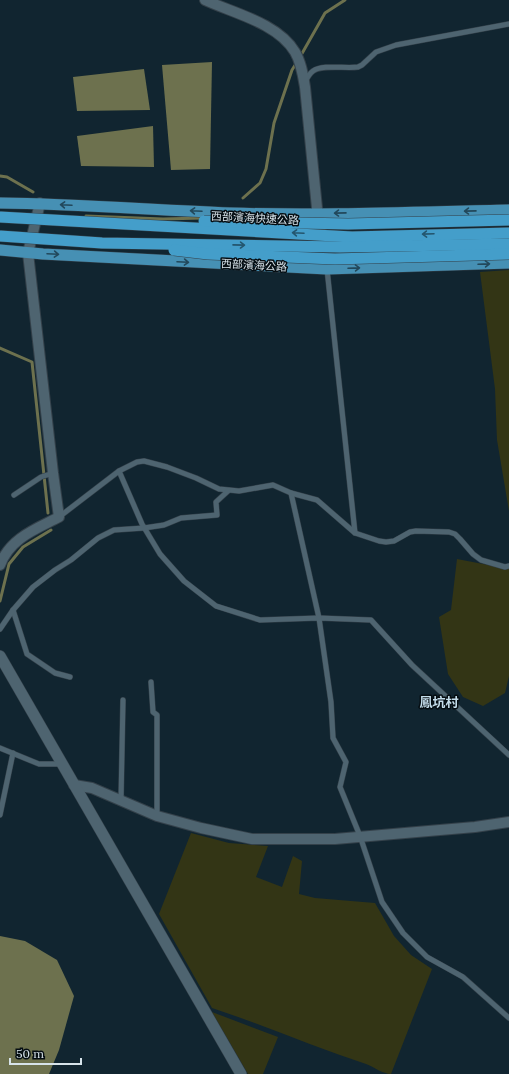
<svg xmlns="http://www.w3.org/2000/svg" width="509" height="1074" font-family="Lora,'Noto Sans TC',serif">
	<rect width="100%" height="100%" fill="#112530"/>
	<g fill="#333515">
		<path d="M509 270V511L497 440 495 389 480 272Z"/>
		<path d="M457 559 509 569V676L505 693 483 706 463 697 448 674 439 617 451 610Z"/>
		<path d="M191 833 229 843 268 846 256 877 282 887 293 856 302 861 299 894 315 898 375 903 394 936 411 955 432 969 391 1074C383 1074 374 1067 366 1064 314 1047 264 1025 212 1008L159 914Z"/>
		<path d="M212 1012 278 1037 263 1074H248Z"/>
	</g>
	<g fill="#6d714e">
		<path d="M212 62 210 169 171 170 162 65Z"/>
		<path d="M144 69 150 110 77 111 73 77Z"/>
		<path d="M153 126 154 167 81 166 77 136Z"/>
		<path d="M0 936 25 941 57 960 74 996 59 1050 49 1074H0Z"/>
	</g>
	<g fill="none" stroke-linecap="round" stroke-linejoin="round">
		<g stroke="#6d714e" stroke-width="3">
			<path d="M300 57 325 13 345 0"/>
			<path d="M0 176 7 177 33 192"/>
			<path d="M243 198 260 183 266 169 274 123 292 70 297 62"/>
			<path d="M86 216 163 219 202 218"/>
			<path d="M0 348 32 362 48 513"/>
			<path d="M0 601 9 564 23 547 51 530"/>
		</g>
		<g stroke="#34414a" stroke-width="6">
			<g id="service">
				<path d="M305 82C307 78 309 74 313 71 323 64 346 69 358 67L362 65 376 52 396 45 509 24"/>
				<path d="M327 269 355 533"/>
				<path d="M119 471 142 524 160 554 184 581 216 606 260 620 319 618 371 620 412 665 509 755"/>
				<path d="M291 493 319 618 331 702 333 738 346 762 340 787 360 836 382 902 403 933 427 957 463 977 509 1018"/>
				<path d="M14 495 41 477 53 473"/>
				<path d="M59 517 119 471 137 462 144 461 167 467 196 478 219 489 239 491 273 485 291 493 317 500 355 533 379 541 386 542 394 541 410 532 416 531 449 532 455 534 460 539 473 554 481 560 505 567 509 566"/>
				<path d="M13 610 27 654 55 673 70 677"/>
				<path d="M0 629 13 610 33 587 55 570 71 560 98 538 114 530 144 528 164 525 181 518 217 515 216 502 228 491"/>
				<path d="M151 682 153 712 157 715V816"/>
				<path d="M0 748 39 764H62"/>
				<path d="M121 800 123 700"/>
				<path d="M0 815 13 753"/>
			</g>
		</g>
		<g stroke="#34414a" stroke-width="12">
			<g id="minor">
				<path d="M205 0C233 13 278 23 295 52 301 62 303 75 305 87L317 208 323 243"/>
				<path d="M0 565C10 538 36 529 59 517L53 473 28 253 40 203"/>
				<path d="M74 785 92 788 157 816 201 828 252 839H335L475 827 509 822"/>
			</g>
		</g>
		<g stroke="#34414a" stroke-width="12">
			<path id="tertiary" d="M0 656 241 1074"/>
		</g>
		<g stroke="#34414a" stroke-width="12">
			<g id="primary">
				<path d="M0 203C77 204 153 210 230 213 323 216 416 212 509 210"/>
				<path d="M0 250 43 254 327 269 509 263"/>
			</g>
		</g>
		<use href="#service" stroke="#4e6470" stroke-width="5"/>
		<use href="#minor" stroke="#4e6470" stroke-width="10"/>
		<use href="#tertiary" stroke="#4e6470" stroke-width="11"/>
		<use href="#primary" stroke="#4690b4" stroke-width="11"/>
		<g stroke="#34414a" stroke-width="12" stroke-linecap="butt">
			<g id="trunk-bridge">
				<path d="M0 217 352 237 509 233"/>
				<path d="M204 221 348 224 509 220"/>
				<path d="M0 236 102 243 340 247 509 244"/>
				<path d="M174 250 208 254 335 259 509 254"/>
			</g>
		</g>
		<use href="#trunk-bridge" stroke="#449eca" stroke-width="11"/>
	</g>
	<defs><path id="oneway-shaft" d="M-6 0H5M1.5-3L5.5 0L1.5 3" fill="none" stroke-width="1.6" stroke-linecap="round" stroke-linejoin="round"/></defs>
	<g stroke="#22485b">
		<use href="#oneway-shaft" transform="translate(66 205) rotate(-177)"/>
		<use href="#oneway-shaft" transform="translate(196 211) rotate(-177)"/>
		<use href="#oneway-shaft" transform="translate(470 211) rotate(179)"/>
		<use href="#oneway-shaft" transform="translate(340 213) rotate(179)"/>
		<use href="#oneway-shaft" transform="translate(53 254) rotate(3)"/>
		<use href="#oneway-shaft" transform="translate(183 262) rotate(3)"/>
		<use href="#oneway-shaft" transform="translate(484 264) rotate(-2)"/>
		<use href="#oneway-shaft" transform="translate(354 268) rotate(-2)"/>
	</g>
	<g stroke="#24566e">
		<use href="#oneway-shaft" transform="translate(298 233) rotate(-177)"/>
		<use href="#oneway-shaft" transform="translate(428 234) rotate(178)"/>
		<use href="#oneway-shaft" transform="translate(239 245) rotate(1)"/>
	</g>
	<g text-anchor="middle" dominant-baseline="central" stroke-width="3" stroke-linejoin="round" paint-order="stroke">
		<g font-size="11" fill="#d7e3ea" stroke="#050d12">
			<text transform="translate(255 218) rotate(3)">西部濱海快速公路</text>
			<text transform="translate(254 265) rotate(3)">西部濱海公路</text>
		</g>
		<g font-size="13" font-weight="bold" fill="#c4ddeb" stroke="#050d12">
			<text x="439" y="702">鳳坑村</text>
		</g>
	</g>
	<path d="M10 1058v6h71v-6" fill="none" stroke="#d7e3ea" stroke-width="2"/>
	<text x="16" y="1058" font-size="12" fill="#d7e3ea" stroke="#050d12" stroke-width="3" paint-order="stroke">50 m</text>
</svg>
